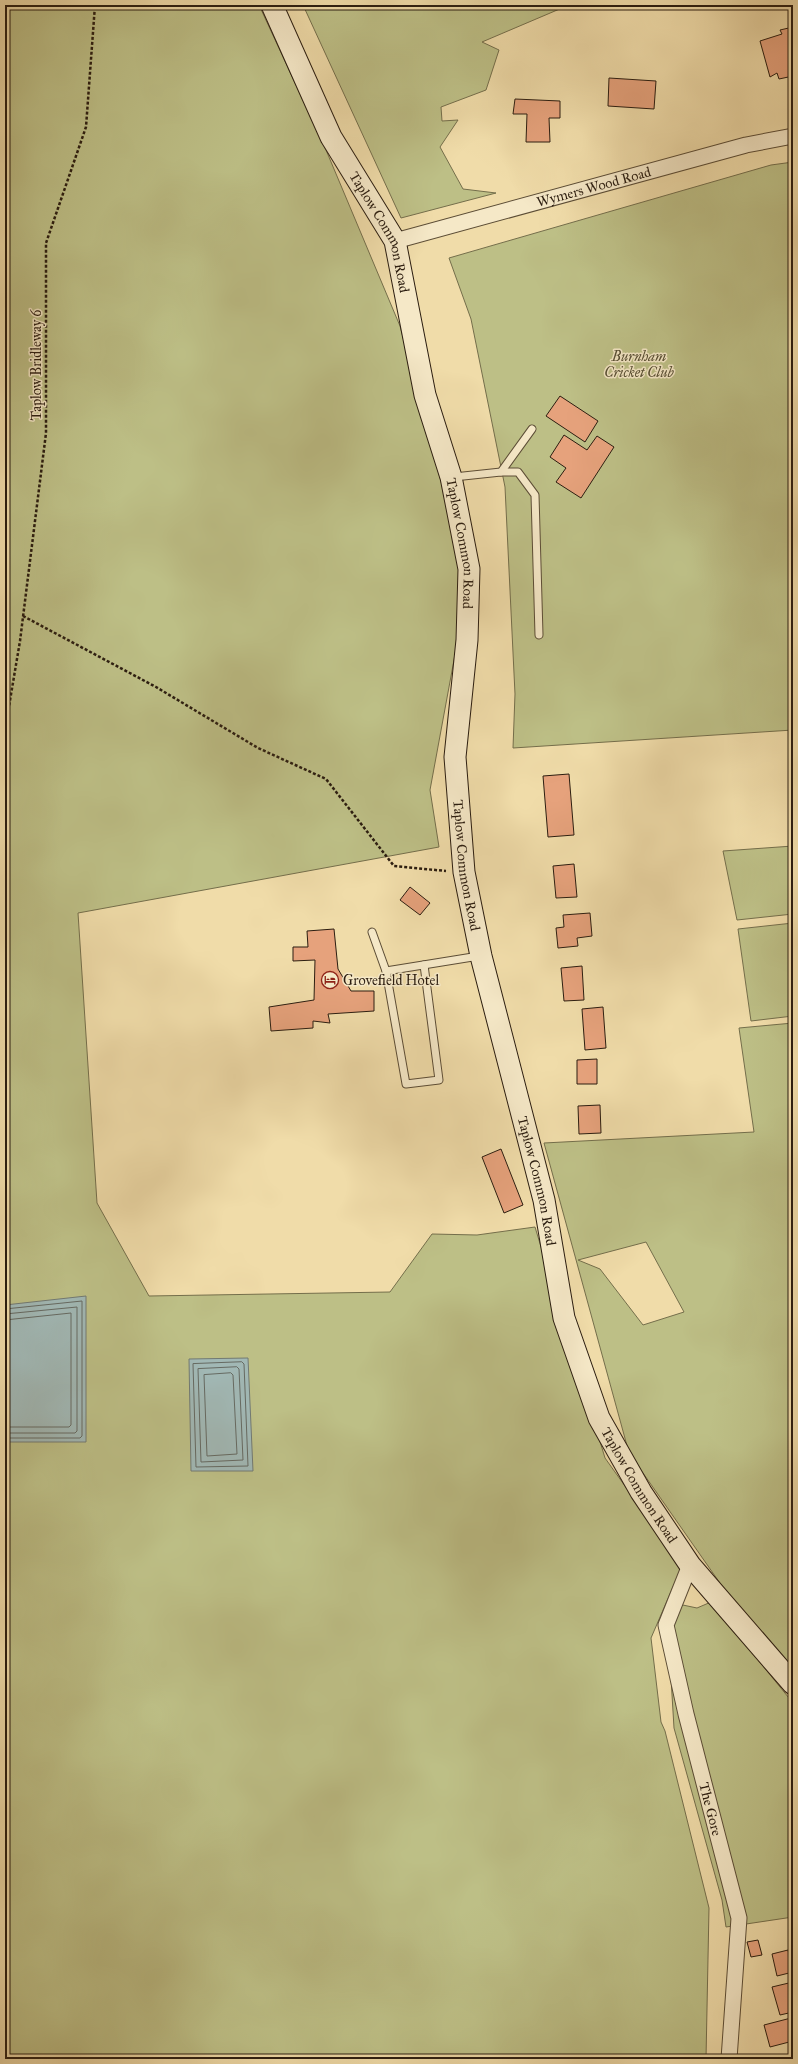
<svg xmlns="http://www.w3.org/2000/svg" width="798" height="2064" font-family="'IM FELL Great Primer',serif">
	<rect width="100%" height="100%" fill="#f0dca9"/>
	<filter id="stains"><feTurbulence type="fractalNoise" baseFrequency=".005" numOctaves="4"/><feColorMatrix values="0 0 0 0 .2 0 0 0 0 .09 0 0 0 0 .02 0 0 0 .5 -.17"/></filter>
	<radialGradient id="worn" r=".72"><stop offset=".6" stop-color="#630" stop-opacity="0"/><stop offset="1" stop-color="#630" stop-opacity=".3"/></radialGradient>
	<g fill="#bdbf86" stroke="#746e4b" fill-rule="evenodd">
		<path d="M5 5H259L326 150 400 326 468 584 430 790 439 847 78 913 97 1203 149 1296 390 1292 432 1234 477 1235 535 1227 605 1458 682 1566 651 1638 661 1722 665 1731 709 1908 706 2059H5Z"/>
		<path d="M303 5H569L482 42 499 50 486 90 441 107 442 121 458 120 440 147 463 189 496 193 401 218Z"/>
		<path d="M793 162V730L513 748 515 694 505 487 471 319 449 258 771 165Z"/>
		<path d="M793 846V914L737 920 723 851Z"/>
		<path d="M793 923V1016L751 1021 738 929Z"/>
		<path d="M793 1023V1679L750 1626 629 1453 544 1143 754 1132 739 1028ZM646 1242 684 1312 643 1325 600 1269 578 1260Z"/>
		<path d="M711 1602 793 1703V1917L726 1927 722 1900 674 1728 668 1628 678 1604 697 1608Z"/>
	</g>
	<g fill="#a1b8b5" stroke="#727a73">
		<path d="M86 1296V1442H5V1305Z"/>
		<path d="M248 1358 253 1471H191L189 1359Z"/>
	</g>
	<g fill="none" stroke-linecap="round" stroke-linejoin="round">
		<g stroke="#666a62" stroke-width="1">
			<path d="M5 1309 82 1301V1436L80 1438H5"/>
			<path d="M5 1314 77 1307V1431L75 1433H5"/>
			<path d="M5 1320 71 1313V1425L69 1427H5"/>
			<path d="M242 1362 244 1364 248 1466 196 1467 193 1364Z"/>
			<path d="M237 1367 239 1369 243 1460 201 1462 198 1369Z"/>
			<path d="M231 1373 233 1375 237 1454 207 1456 204 1375Z"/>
		</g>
	</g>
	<g fill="#e6a27c" stroke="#2b1d10">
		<path d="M793 27V76L779 79 777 73 770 77 760 41 782 34 780 30Z"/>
		<path d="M609 78 656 81 654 109 608 106Z"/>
		<path d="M515 99 560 101V118H549L550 142H526L527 114H513Z"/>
		<path d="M560 396 598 421 585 442 546 416Z"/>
		<path d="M564 435 587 450 597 436 614 447 581 498 556 482 566 468 550 457Z"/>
		<path d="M569 774 574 835 548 837 543 776Z"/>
		<path d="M574 864 577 897 556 898 553 866Z"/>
		<path d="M410 887 430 903 420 915 400 900Z"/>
		<path d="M590 913 592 936 577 938 578 946 558 948 556 928 564 927 563 915Z"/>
		<path d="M334 929 338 969 351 991H374V1011L328 1014 330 1023 313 1021V1028L271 1031 269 1007 314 1000 315 960 293 961V947H308L307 931Z"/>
		<path d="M582 966 584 1000 564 1001 561 968Z"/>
		<path d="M603 1007 606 1048 585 1050 582 1009Z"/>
		<path d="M597 1059V1084H577V1060Z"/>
		<path d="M600 1105 601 1133 579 1134 578 1106Z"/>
		<path d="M501 1149 523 1205 504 1213 482 1157Z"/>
		<path d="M758 1940 762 1955 751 1957 747 1942Z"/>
		<path d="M788 1950 793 1972 777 1976 772 1954Z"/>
		<path d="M793 1982V2012L780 2015 772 1987Z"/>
		<path d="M791 2018 793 2041 770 2047 764 2025Z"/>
	</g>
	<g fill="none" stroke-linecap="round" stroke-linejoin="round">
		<g stroke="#5c4d36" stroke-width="9">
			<g id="lane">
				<path d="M501 472H518L535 495 539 635"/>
				<path d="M454 477 501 472 532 429"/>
				<path d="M372 932 386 971 406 1084 439 1080 424 965"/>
				<path d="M386 971 479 956"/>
			</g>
		</g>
		<g stroke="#5c4d36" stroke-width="17">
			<g id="street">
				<path id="s1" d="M395 241 746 145 793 136"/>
				<path id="s2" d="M690 1565 666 1625 686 1714 739 1918 729 2059"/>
			</g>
		</g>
		<g stroke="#2b1d10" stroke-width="23">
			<g id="secondary">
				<path id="s3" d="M272 5 331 137 395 241 425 395 451 477 469 569 467 640 455 757 464 872 481 956 544 1200 564 1318 599 1418 641 1492 690 1565 793 1684"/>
			</g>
		</g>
		<g stroke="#2b1d10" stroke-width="2.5" stroke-dasharray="3 2" stroke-linecap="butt">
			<path d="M23 616 156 687 258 748 326 779 394 866 446 871"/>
			<path d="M5 730 20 641 46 433V243L86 127 95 5"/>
		</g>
		<use href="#lane" stroke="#f5e8c7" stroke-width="7"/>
		<use href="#street" stroke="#f5e8c7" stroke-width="15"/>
		<use href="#secondary" stroke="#f5e8c7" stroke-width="21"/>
	</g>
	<defs>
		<g id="hotel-ring" transform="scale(0.9)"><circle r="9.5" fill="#f5e8c7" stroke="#8f2418" stroke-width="1.5"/><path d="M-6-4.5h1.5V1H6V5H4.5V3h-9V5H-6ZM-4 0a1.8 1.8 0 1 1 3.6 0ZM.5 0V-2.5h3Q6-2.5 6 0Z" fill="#8f2418"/></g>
	</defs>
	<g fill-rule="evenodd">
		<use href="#hotel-ring" x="330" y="980"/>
	</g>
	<g text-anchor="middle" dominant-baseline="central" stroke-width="3" stroke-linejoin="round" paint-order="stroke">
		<g font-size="14" fill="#2b1d10" stroke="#f5e8c7">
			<text stroke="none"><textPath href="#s1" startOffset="206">Wymers Wood Road</textPath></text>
			<text stroke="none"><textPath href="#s3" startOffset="253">Taplow Common Road</textPath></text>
			<text transform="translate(36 365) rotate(-90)">Taplow Bridleway 6</text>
			<text stroke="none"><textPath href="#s3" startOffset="577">Taplow Common Road</textPath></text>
			<text stroke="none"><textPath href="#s3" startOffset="901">Taplow Common Road</textPath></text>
			<text stroke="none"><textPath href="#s3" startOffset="1225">Taplow Common Road</textPath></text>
			<text stroke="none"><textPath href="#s3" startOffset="1549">Taplow Common Road</textPath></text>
			<text stroke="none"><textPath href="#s2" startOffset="254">The Gore</textPath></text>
		</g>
		<g font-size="14" font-style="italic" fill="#574e33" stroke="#f5e8c7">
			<text x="639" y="356">Burnham<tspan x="639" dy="16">Cricket Club</tspan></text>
		</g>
		<g font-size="14" fill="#2b1d10" stroke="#f5e8c7" text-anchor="start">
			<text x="343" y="980">Grovefield Hotel</text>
		</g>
	</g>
	<rect width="798" height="2064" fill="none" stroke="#f0dca9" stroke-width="20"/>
	<rect x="6" y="6" width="786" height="2052" fill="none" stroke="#2b1d10" stroke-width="2"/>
	<rect x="10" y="10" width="778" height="2044" fill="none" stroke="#2b1d10"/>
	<rect width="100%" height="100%" filter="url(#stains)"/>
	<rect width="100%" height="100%" fill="url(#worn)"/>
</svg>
